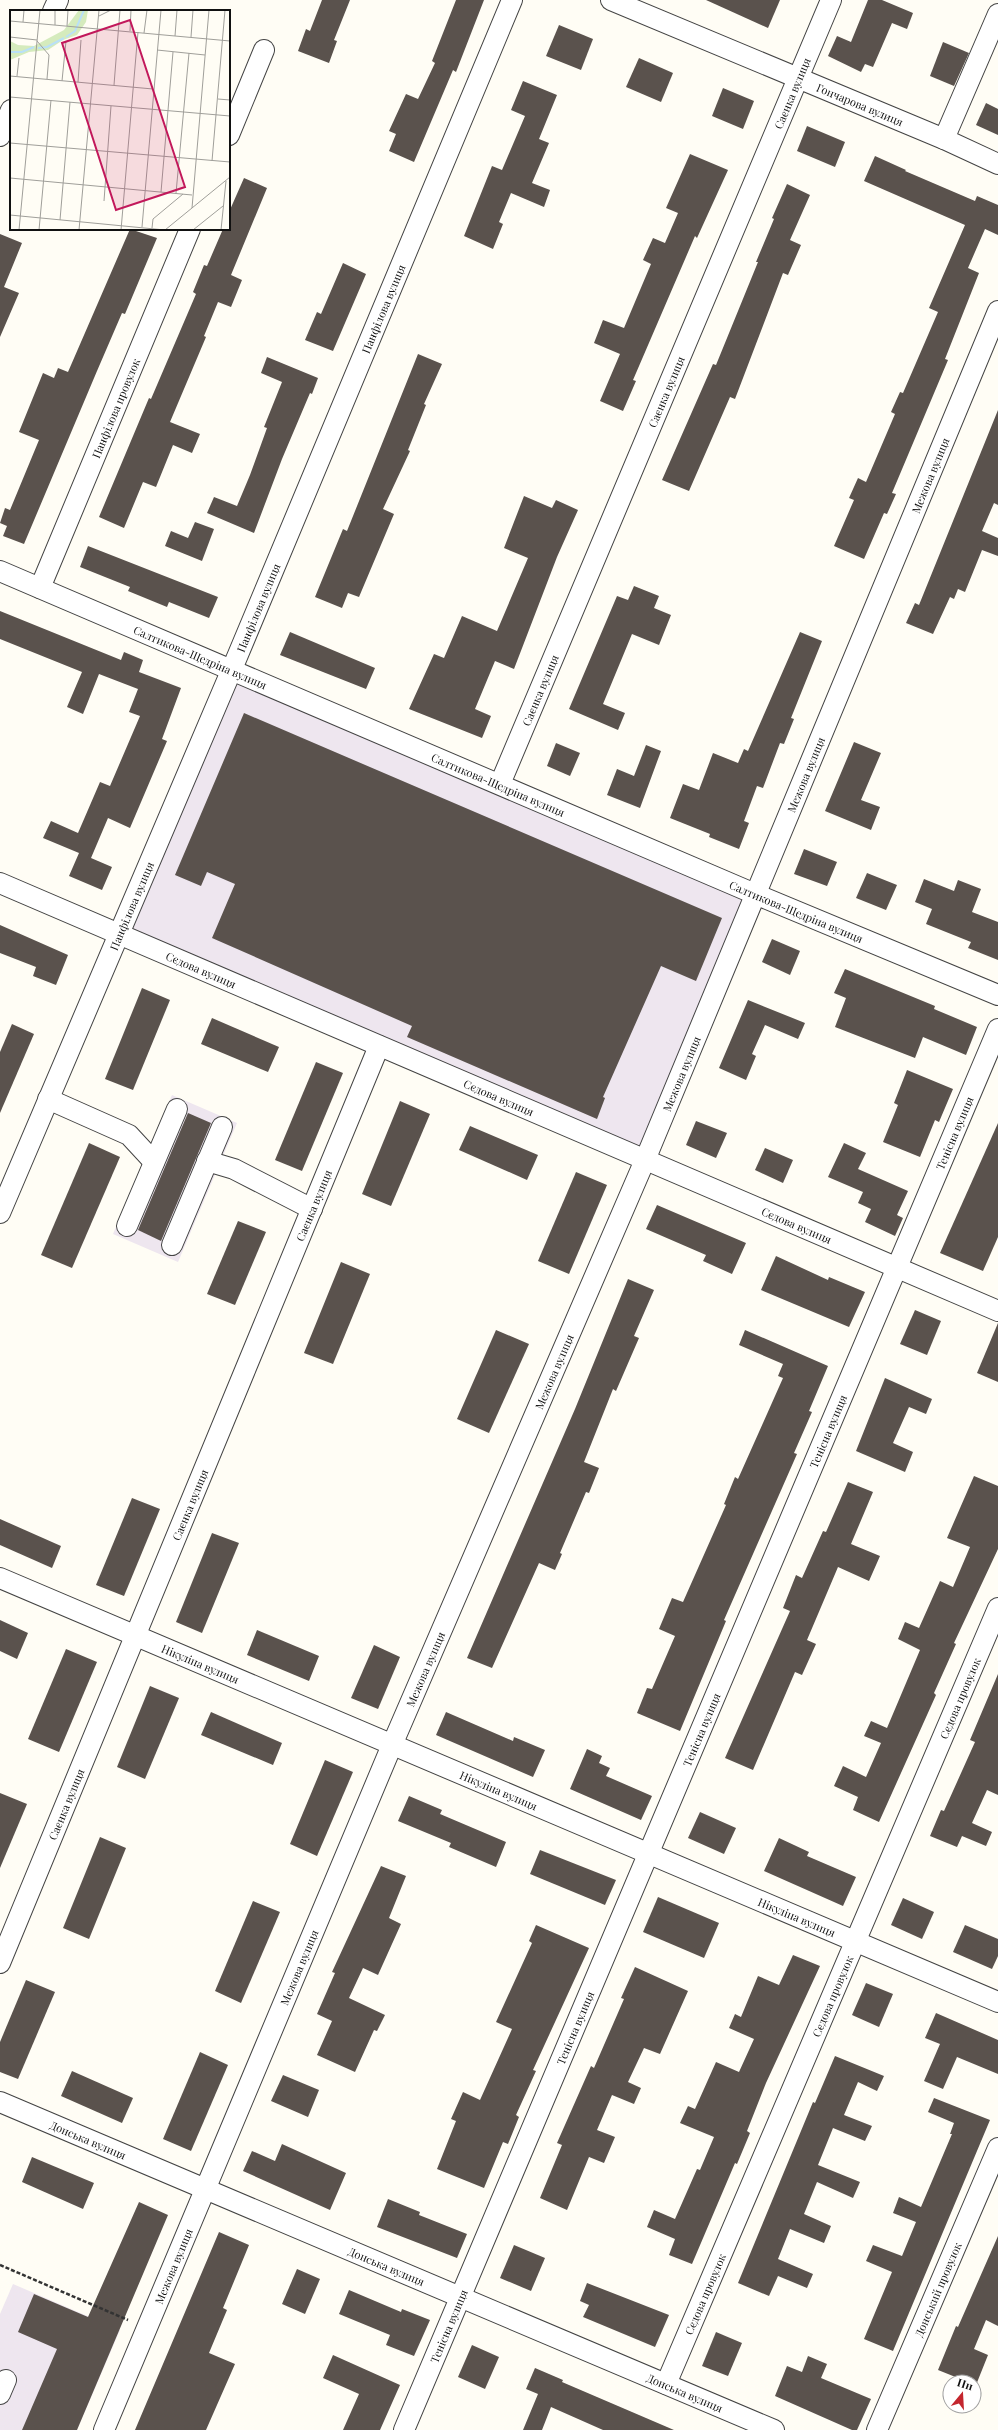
<svg xmlns="http://www.w3.org/2000/svg" width="998" height="2430" font-family="'Playfair Display',serif">
	<rect width="100%" height="100%" fill="#fffdf5"/>
	<g fill="#eee6ef">
		<path d="M237 677 745 900 642 1149 130 932Z"/>
		<path d="M172 1095 237 1123 178 1262 113 1234Z"/>
		<path d="M13 2284 120 2330 77 2430H0V2314Z"/>
	</g>
	<g fill="#5a524d">
		<path d="M322 0H350L334 40 337 41 329 63 298 51 306 29 310 31Z"/>
		<path d="M456 0H484L456 72 453 70 414 162 389 151 396 134 389 131 406 94 418 99 435 63 432 61Z"/>
		<path d="M706 0H780L768 28Z"/>
		<path d="M868 0H882L913 13 907 29 892 23 873 67 865 64 861 72 828 56 837 36 851 42Z"/>
		<path d="M559 25 593 39 581 70 546 56Z"/>
		<path d="M943 42 969 53 954 86 930 76Z"/>
		<path d="M639 58 673 73 661 102 626 87Z"/>
		<path d="M523 81 557 95 539 139 549 143 532 183 550 190 544 207 511 193 499 222 503 224 493 249 464 236 492 166 502 170 525 116 511 110Z"/>
		<path d="M723 88 754 101 743 129 712 116Z"/>
		<path d="M986 103 998 109V135L976 125Z"/>
		<path d="M807 126 845 142 835 167 797 151Z"/>
		<path d="M690 154 728 170 697 238 695 236 633 380 636 381 623 411 600 401 620 354 594 343 603 320 624 328 651 264 643 260 653 238 665 243 678 213 666 208Z"/>
		<path d="M875 156 906 170 905 171 975 201 977 196 998 205V235L985 229 968 268 979 273 945 359 948 360 892 493 896 494 887 514 884 513 864 559 834 546 854 500 849 498 858 478 866 482 895 414 891 412 900 392 903 393 938 312 929 308 965 225 864 181Z"/>
		<path d="M244 178 267 188 231 275 242 280 231 307 218 302 204 336 206 337 170 422 200 434 192 453 173 445 156 487 143 482 124 528 99 517 149 398 151 399 196 294 193 292 204 265 207 266 223 229H229V212Z"/>
		<path d="M787 184 810 195 790 240 801 245 788 275 783 273 735 399 730 397 689 491 662 480 713 364 716 365 758 262H756L774 219 772 218Z"/>
		<path d="M130 229 157 238 125 314 122 313 97 371 24 544 3 536 7 526 0 523 5 508 10 510 39 440 19 432 43 373 54 378 58 368 68 372Z"/>
		<path d="M0 234 22 243 4 287 19 293 0 337Z"/>
		<path d="M343 263 366 274 333 351 305 340 317 312 321 314Z"/>
		<path d="M418 354 442 364 424 404 426 405 408 450 410 451 383 509 394 514 359 597 348 593 342 608 315 597 343 529 347 531Z"/>
		<path d="M267 357 318 378 312 394 310 393 282 459 254 533 207 513 214 497 237 506 250 475 267 428 264 427 282 382 261 373Z"/>
		<path d="M998 410V505L994 503 982 531 998 538V556L982 550 965 592 958 589 954 599 950 597 933 634 906 623 915 603 919 605Z"/>
		<path d="M524 496 552 508 556 500 578 510 557 557 514 669 495 661 475 709 491 716 482 738 409 709 434 654 444 658 462 616 497 631 528 558 504 548Z"/>
		<path d="M195 522 214 529 202 561 165 546 171 531 188 538Z"/>
		<path d="M88 546 218 597 209 618 169 602 167 607 128 591 130 587 80 567Z"/>
		<path d="M634 586 659 596 654 608 671 615 659 645 632 634 603 704 625 713 618 730 569 709 617 596 628 600Z"/>
		<path d="M0 611 121 660 124 652 143 660 139 672 181 688 162 739 167 741 130 828 108 818 91 858 112 867 102 890 69 876 79 853 43 838 51 821 78 833 100 782 110 786 140 716 129 712 138 689 99 674 83 714 67 707 82 672 0 639Z"/>
		<path d="M290 632 375 668 366 689 280 655Z"/>
		<path d="M800 632 822 641 791 718 794 719 784 744 780 743 763 788 757 786 744 821 749 823 739 849 709 837 710 834 670 818 683 784 699 790 713 753 738 763 744 749 748 751Z"/>
		<path d="M244 713 722 918 696 981 661 966 603 1097 605 1098 597 1119 407 1037 412 1026 212 938 235 884 207 872 201 886 175 875Z"/>
		<path d="M854 742 881 753 861 800 880 807 871 830 825 811Z"/>
		<path d="M556 743 580 753 570 776 547 766Z"/>
		<path d="M646 745 661 751 640 808 607 795 617 769 634 776Z"/>
		<path d="M804 849 837 862 827 886 794 874Z"/>
		<path d="M867 873 897 885 886 910 856 898Z"/>
		<path d="M924 879 954 891 958 880 981 889 972 912 998 922V960L968 948 971 942 926 924 932 909 915 902Z"/>
		<path d="M0 925 68 955 56 985 33 976 36 967 0 953Z"/>
		<path d="M772 939 800 951 790 975 762 962Z"/>
		<path d="M845 969 935 1006 934 1009 977 1027 966 1055 923 1037 915 1058 835 1027 846 998 834 993Z"/>
		<path d="M142 988 170 1000 133 1090 105 1079Z"/>
		<path d="M748 1000 805 1023 798 1039 765 1025 752 1054 756 1056 746 1080 719 1068Z"/>
		<path d="M212 1018 279 1047 268 1072 201 1044Z"/>
		<path d="M12 1024 34 1034 0 1113V1052Z"/>
		<path d="M316 1062 343 1073 302 1171 275 1160Z"/>
		<path d="M907 1070 953 1089 939 1122 935 1120 920 1157 883 1142 898 1105 894 1103Z"/>
		<path d="M400 1101 430 1114 391 1206 362 1194Z"/>
		<path d="M188 1113 211 1123 161 1241 138 1230Z"/>
		<path d="M696 1121 727 1133 716 1158 686 1145Z"/>
		<path d="M998 1123V1237L983 1271 940 1253Z"/>
		<path d="M470 1126 538 1155 527 1180 459 1150Z"/>
		<path d="M89 1143 120 1157 72 1268 41 1255Z"/>
		<path d="M844 1143 866 1153 858 1169 908 1191 897 1215 903 1218 895 1236 865 1222 871 1209 858 1203 863 1192 828 1177Z"/>
		<path d="M765 1148 793 1160 783 1183 755 1170Z"/>
		<path d="M576 1172 607 1185 569 1274 538 1261Z"/>
		<path d="M657 1205 746 1243 732 1274 703 1261 706 1255 646 1229Z"/>
		<path d="M238 1221 266 1232 235 1305 207 1294Z"/>
		<path d="M776 1256 828 1280 829 1277 865 1292 849 1327 761 1290Z"/>
		<path d="M341 1262 370 1274 333 1364 304 1353Z"/>
		<path d="M628 1279 654 1290 634 1336 639 1338 616 1391 613 1389 584 1462 599 1468 589 1493 586 1492 560 1553 562 1554 555 1570 539 1563 492 1668 467 1658 575 1409Z"/>
		<path d="M915 1310 941 1321 927 1355 900 1344Z"/>
		<path d="M998 1323V1382L977 1373Z"/>
		<path d="M496 1330 529 1344 489 1433 457 1419Z"/>
		<path d="M745 1330 828 1366 809 1411 812 1412 794 1453 797 1454 724 1620 726 1621 680 1731 637 1713 647 1688 652 1689 675 1636 659 1629 672 1598 683 1602 726 1505 724 1504 735 1477 738 1479 783 1378 778 1376 783 1364 739 1345Z"/>
		<path d="M885 1378 932 1399 926 1414 909 1407 893 1443 913 1452 905 1472 856 1451Z"/>
		<path d="M974 1476 998 1486V1549L954 1643 956 1644 934 1693 936 1695 879 1822 853 1810 858 1797 834 1786 843 1766 866 1777 881 1743 864 1736 871 1721 887 1728 920 1650 898 1639 905 1622 919 1628 940 1581 953 1587 970 1547 947 1538Z"/>
		<path d="M848 1482 873 1492 851 1544 880 1556 869 1581 838 1567 807 1640 816 1644 802 1675 795 1672 753 1770 725 1758 790 1611 783 1608 796 1575 802 1578 823 1531 826 1532Z"/>
		<path d="M132 1498 160 1509 124 1596 96 1585Z"/>
		<path d="M0 1519 61 1546 52 1568 0 1545Z"/>
		<path d="M212 1533 239 1543 202 1633 176 1622Z"/>
		<path d="M0 1620 28 1633 17 1659 0 1651Z"/>
		<path d="M257 1630 319 1656 309 1681 247 1655Z"/>
		<path d="M374 1645 400 1657 378 1709 351 1698Z"/>
		<path d="M66 1649 97 1662 59 1752 28 1739Z"/>
		<path d="M998 1674V1795L987 1790 972 1823 992 1832 986 1846 962 1836 957 1847 930 1836 941 1810 944 1811 975 1742 970 1740Z"/>
		<path d="M150 1686 179 1698 145 1779 117 1767Z"/>
		<path d="M211 1712 282 1743 273 1765 201 1735Z"/>
		<path d="M446 1712 513 1741 514 1737 545 1750 533 1777 436 1735Z"/>
		<path d="M587 1749 602 1756 599 1763 610 1768 606 1776 652 1796 641 1820 570 1789Z"/>
		<path d="M325 1760 353 1772 317 1856 290 1844Z"/>
		<path d="M0 1793 27 1804 0 1868Z"/>
		<path d="M409 1796 442 1810 440 1814 506 1842 496 1867 449 1847 451 1843 398 1821Z"/>
		<path d="M700 1812 736 1828 724 1854 688 1838Z"/>
		<path d="M100 1837 126 1848 89 1939 63 1928Z"/>
		<path d="M779 1838 809 1852 807 1856 856 1877 843 1906 764 1871Z"/>
		<path d="M540 1850 616 1880 605 1905 530 1874Z"/>
		<path d="M381 1866 406 1876 389 1918 401 1924 378 1975 363 1968 349 1998 385 2015 377 2031 374 2030 355 2072 317 2055 332 2021 317 2014 335 1973 332 1972Z"/>
		<path d="M658 1897 719 1923 704 1958 643 1932Z"/>
		<path d="M903 1898 934 1912 922 1939 891 1925Z"/>
		<path d="M253 1901 280 1912 241 2003 215 1991Z"/>
		<path d="M536 1925 589 1948 533 2070 536 2071 516 2115 519 2117 508 2144 503 2142 484 2188 437 2169 456 2121 451 2119 463 2092 480 2100 512 2029 496 2022 532 1943 529 1941Z"/>
		<path d="M965 1925 998 1939V1956L992 1969 953 1952Z"/>
		<path d="M793 1955 820 1966 766 2083 747 2131 750 2133 737 2164 735 2163 692 2264 669 2255 675 2239 647 2227 654 2210 675 2219 697 2169 700 2170 714 2137 680 2123 688 2106 695 2109 716 2062 739 2072 754 2039 729 2028 735 2014 741 2017 758 1976 779 1985Z"/>
		<path d="M635 1967 688 1991 660 2054 644 2048 628 2082 641 2088 634 2104 612 2095 597 2130 615 2137 604 2163 589 2157 567 2210 540 2198 562 2145 557 2143 591 2066 594 2068 624 1999 621 1998Z"/>
		<path d="M26 1980 55 1992 18 2079 0 2072V2042Z"/>
		<path d="M866 1983 893 1994 879 2027 852 2015Z"/>
		<path d="M936 2013 998 2040V2074L957 2057 943 2089 924 2081 940 2044 925 2038Z"/>
		<path d="M200 2052 228 2065 191 2151 163 2139Z"/>
		<path d="M835 2056 884 2076 877 2091 858 2082 844 2115 872 2126 865 2141 833 2128 818 2165 860 2182 853 2198 817 2182 804 2214 831 2226 824 2243 790 2229 778 2259 813 2274 807 2288 778 2276 769 2296 738 2283 813 2102 815 2103Z"/>
		<path d="M72 2071 133 2098 122 2123 61 2096Z"/>
		<path d="M283 2075 319 2090 308 2117 271 2101Z"/>
		<path d="M934 2098 990 2120 893 2351 864 2339 892 2272 866 2261 873 2245 902 2256 916 2222 893 2213 899 2197 921 2207 952 2134H950L954 2123 928 2112Z"/>
		<path d="M282 2144 346 2173 330 2210 243 2171 252 2151 275 2161Z"/>
		<path d="M32 2157 94 2183 83 2209 22 2182Z"/>
		<path d="M388 2199 420 2212 419 2215 467 2234 457 2258 377 2227Z"/>
		<path d="M139 2202 168 2215 77 2430H22L57 2349 18 2332 34 2294 88 2317Z"/>
		<path d="M219 2232 249 2245 223 2308 227 2310 209 2353 235 2364 206 2430H135Z"/>
		<path d="M998 2236V2326L986 2320 974 2349 988 2355 976 2385 974 2382H968L938 2370 956 2326 958 2327Z"/>
		<path d="M514 2245 545 2258 531 2291 500 2278Z"/>
		<path d="M297 2269 320 2279 305 2314 282 2304Z"/>
		<path d="M587 2283 669 2315 655 2347 583 2317 589 2305 580 2301Z"/>
		<path d="M349 2290 401 2312 402 2309 430 2320 414 2356 386 2345 390 2335 339 2314Z"/>
		<path d="M716 2332 742 2343 728 2376 702 2366Z"/>
		<path d="M472 2345 499 2357 485 2389 458 2377Z"/>
		<path d="M333 2355 400 2385 380 2430H343L359 2394 323 2378Z"/>
		<path d="M808 2356 827 2364 821 2378 871 2399 857 2430H852L775 2396 787 2366 802 2372Z"/>
		<path d="M535 2368 563 2380 562 2382 674 2430H603L551 2407 542 2430H523L538 2394 526 2389Z"/>
	</g>
	<g fill="none" stroke-linecap="round" stroke-linejoin="round">
		<g stroke="#444" stroke-width="22">
			<g id="minor">
				<path id="s1" d="M611 0 944 139 998 164"/>
				<path d="M53 11 58 0"/>
				<path d="M229 135 264 50"/>
				<path d="M0 136 11 110"/>
				<path d="M944 139 998 14"/>
				<path id="s2" d="M0 571 755 894 998 995"/>
				<path id="s3" d="M40 588 190 229"/>
				<path id="s4" d="M500 784 831 0"/>
				<path id="s5" d="M0 883 998 1311"/>
				<path d="M48 1099 129 1135 154 1162"/>
				<path d="M207 1161 234 1169 312 1209"/>
				<path id="s6" d="M0 1213 232 669 512 0"/>
				<path d="M127 1226 177 1109"/>
				<path d="M172 1245 222 1127"/>
				<path id="s7" d="M0 1578 998 2002"/>
				<path id="s8" d="M0 1963 379 1046"/>
				<path id="s9" d="M0 2102 774 2430"/>
				<path id="s10" d="M666 2384 998 1608"/>
				<path d="M0 2394 6 2380"/>
				<path id="s11" d="M104 2430 392 1745 645 1160 998 311"/>
				<path id="s12" d="M404 2430 998 1029"/>
				<path id="s13" d="M877 2430 998 2148"/>
			</g>
		</g>
		<path stroke="#333" stroke-width="2.5" stroke-dasharray="4 2" stroke-linecap="butt" d="M0 2265 128 2320"/>
		<use href="#minor" stroke="#fff" stroke-width="20"/>
	</g>
	<g text-anchor="middle" dominant-baseline="central" stroke-width="4" stroke-linejoin="round" paint-order="stroke">
		<g font-size="11" fill="#111" stroke="#fff">
			<text stroke="none"><textPath href="#s4" startOffset="750">Саєнка вулиця</textPath></text>
			<text stroke="none"><textPath href="#s1" startOffset="270">Гончарова вулиця</textPath></text>
			<text stroke="none"><textPath href="#s6" startOffset="982">Панфілова вулиця</textPath></text>
			<text stroke="none"><textPath href="#s4" startOffset="426">Саєнка вулиця</textPath></text>
			<text stroke="none"><textPath href="#s3" startOffset="195">Панфілова провулок</textPath></text>
			<text stroke="none"><textPath href="#s11" startOffset="2122">Межова вулиця</textPath></text>
			<text stroke="none"><textPath href="#s6" startOffset="658">Панфілова вулиця</textPath></text>
			<text stroke="none"><textPath href="#s2" startOffset="218">Салтикова-Щедріна вулиця</textPath></text>
			<text stroke="none"><textPath href="#s4" startOffset="102">Саєнка вулиця</textPath></text>
			<text stroke="none"><textPath href="#s11" startOffset="1798">Межова вулиця</textPath></text>
			<text stroke="none"><textPath href="#s2" startOffset="542">Салтикова-Щедріна вулиця</textPath></text>
			<text stroke="none"><textPath href="#s6" startOffset="334">Панфілова вулиця</textPath></text>
			<text stroke="none"><textPath href="#s2" startOffset="866">Салтикова-Щедріна вулиця</textPath></text>
			<text stroke="none"><textPath href="#s5" startOffset="219">Сєдова вулиця</textPath></text>
			<text stroke="none"><textPath href="#s11" startOffset="1474">Межова вулиця</textPath></text>
			<text stroke="none"><textPath href="#s5" startOffset="543">Сєдова вулиця</textPath></text>
			<text stroke="none"><textPath href="#s12" startOffset="1409">Тенісна вулиця</textPath></text>
			<text stroke="none"><textPath href="#s8" startOffset="820">Саєнка вулиця</textPath></text>
			<text stroke="none"><textPath href="#s5" startOffset="867">Сєдова вулиця</textPath></text>
			<text stroke="none"><textPath href="#s11" startOffset="1150">Межова вулиця</textPath></text>
			<text stroke="none"><textPath href="#s12" startOffset="1085">Тенісна вулиця</textPath></text>
			<text stroke="none"><textPath href="#s8" startOffset="496">Саєнка вулиця</textPath></text>
			<text stroke="none"><textPath href="#s7" startOffset="218">Нікуліна вулиця</textPath></text>
			<text stroke="none"><textPath href="#s11" startOffset="826">Межова вулиця</textPath></text>
			<text stroke="none"><textPath href="#s10" startOffset="746">Сєдова провулок</textPath></text>
			<text stroke="none"><textPath href="#s12" startOffset="761">Тенісна вулиця</textPath></text>
			<text stroke="none"><textPath href="#s7" startOffset="542">Нікуліна вулиця</textPath></text>
			<text stroke="none"><textPath href="#s8" startOffset="172">Саєнка вулиця</textPath></text>
			<text stroke="none"><textPath href="#s7" startOffset="866">Нікуліна вулиця</textPath></text>
			<text stroke="none"><textPath href="#s11" startOffset="502">Межова вулиця</textPath></text>
			<text stroke="none"><textPath href="#s10" startOffset="422">Сєдова провулок</textPath></text>
			<text stroke="none"><textPath href="#s12" startOffset="437">Тенісна вулиця</textPath></text>
			<text stroke="none"><textPath href="#s9" startOffset="96">Донська вулиця</textPath></text>
			<text stroke="none"><textPath href="#s11" startOffset="178">Межова вулиця</textPath></text>
			<text stroke="none"><textPath href="#s9" startOffset="420">Донська вулиця</textPath></text>
			<text stroke="none"><textPath href="#s13" startOffset="153">Донський провулок</textPath></text>
			<text stroke="none"><textPath href="#s10" startOffset="98">Сєдова провулок</textPath></text>
			<text stroke="none"><textPath href="#s12" startOffset="113">Тенісна вулиця</textPath></text>
			<text stroke="none"><textPath href="#s9" startOffset="744">Донська вулиця</textPath></text>
		</g>
	</g>
	<g transform="translate(10 10)">
		<rect width="220" height="220" fill="#fffdf5"/>
		<path d="M69 0H78L76 12 67 25 53 30 38 40 19 42 0 50V31L8 35 24 36 54 20Z" fill="#d5ebbd"/>
		<path fill="none" stroke="#b9e0f7" stroke-width="2" d="M56 27 65 21 74 0M28 38 37 37 54 28M0 42H12L24 37"/>
		<path fill="none" stroke="#a09f9a" stroke-width="1" d="M89 6 101 0M0 11 220 31M13 12 14 0M45 15V0M57 16 58 0M120 21 121 0M134 23 137 0M165 26 167 0M0 27 27 30M181 27 183 0M27 31 39 45 37 69M147 40 195 45M0 66 143 79M7 66 9 48M52 71 56 31M68 72 71 30M104 75 110 0M0 87 220 106M208 89 220 90M0 133 220 152M202 151 215 0M0 168 182 185M151 182 163 42M166 183 179 43M94 191 101 96M182 198 199 0M0 205 155 220M50 210 60 92M132 217 151 0M142 218 143 209 173 184M9 220 30 0M29 220 41 90M69 220 89 0M111 220 128 22M155 220 220 167M183 220 213 196M211 220 216 171"/>
		<path fill="#c2185b" fill-opacity="0.15" stroke="#c2185b" stroke-width="2" d="M120 10 175 177 106 200 52 33Z"/>
		<rect width="220" height="220" fill="none" stroke="#111" stroke-width="2"/>
	</g>
	<g transform="translate(962 2394) rotate(18)"><circle r="19" fill="#ffffff" stroke="#a0a0a0"/>
	<path d="M0-3L7 15L0 10L-7 15Z" fill="#c4262e"/>
	<text y="-6" font-size="11" font-weight="bold" text-anchor="middle" fill="#111111">Пн</text>
	</g>
</svg>
